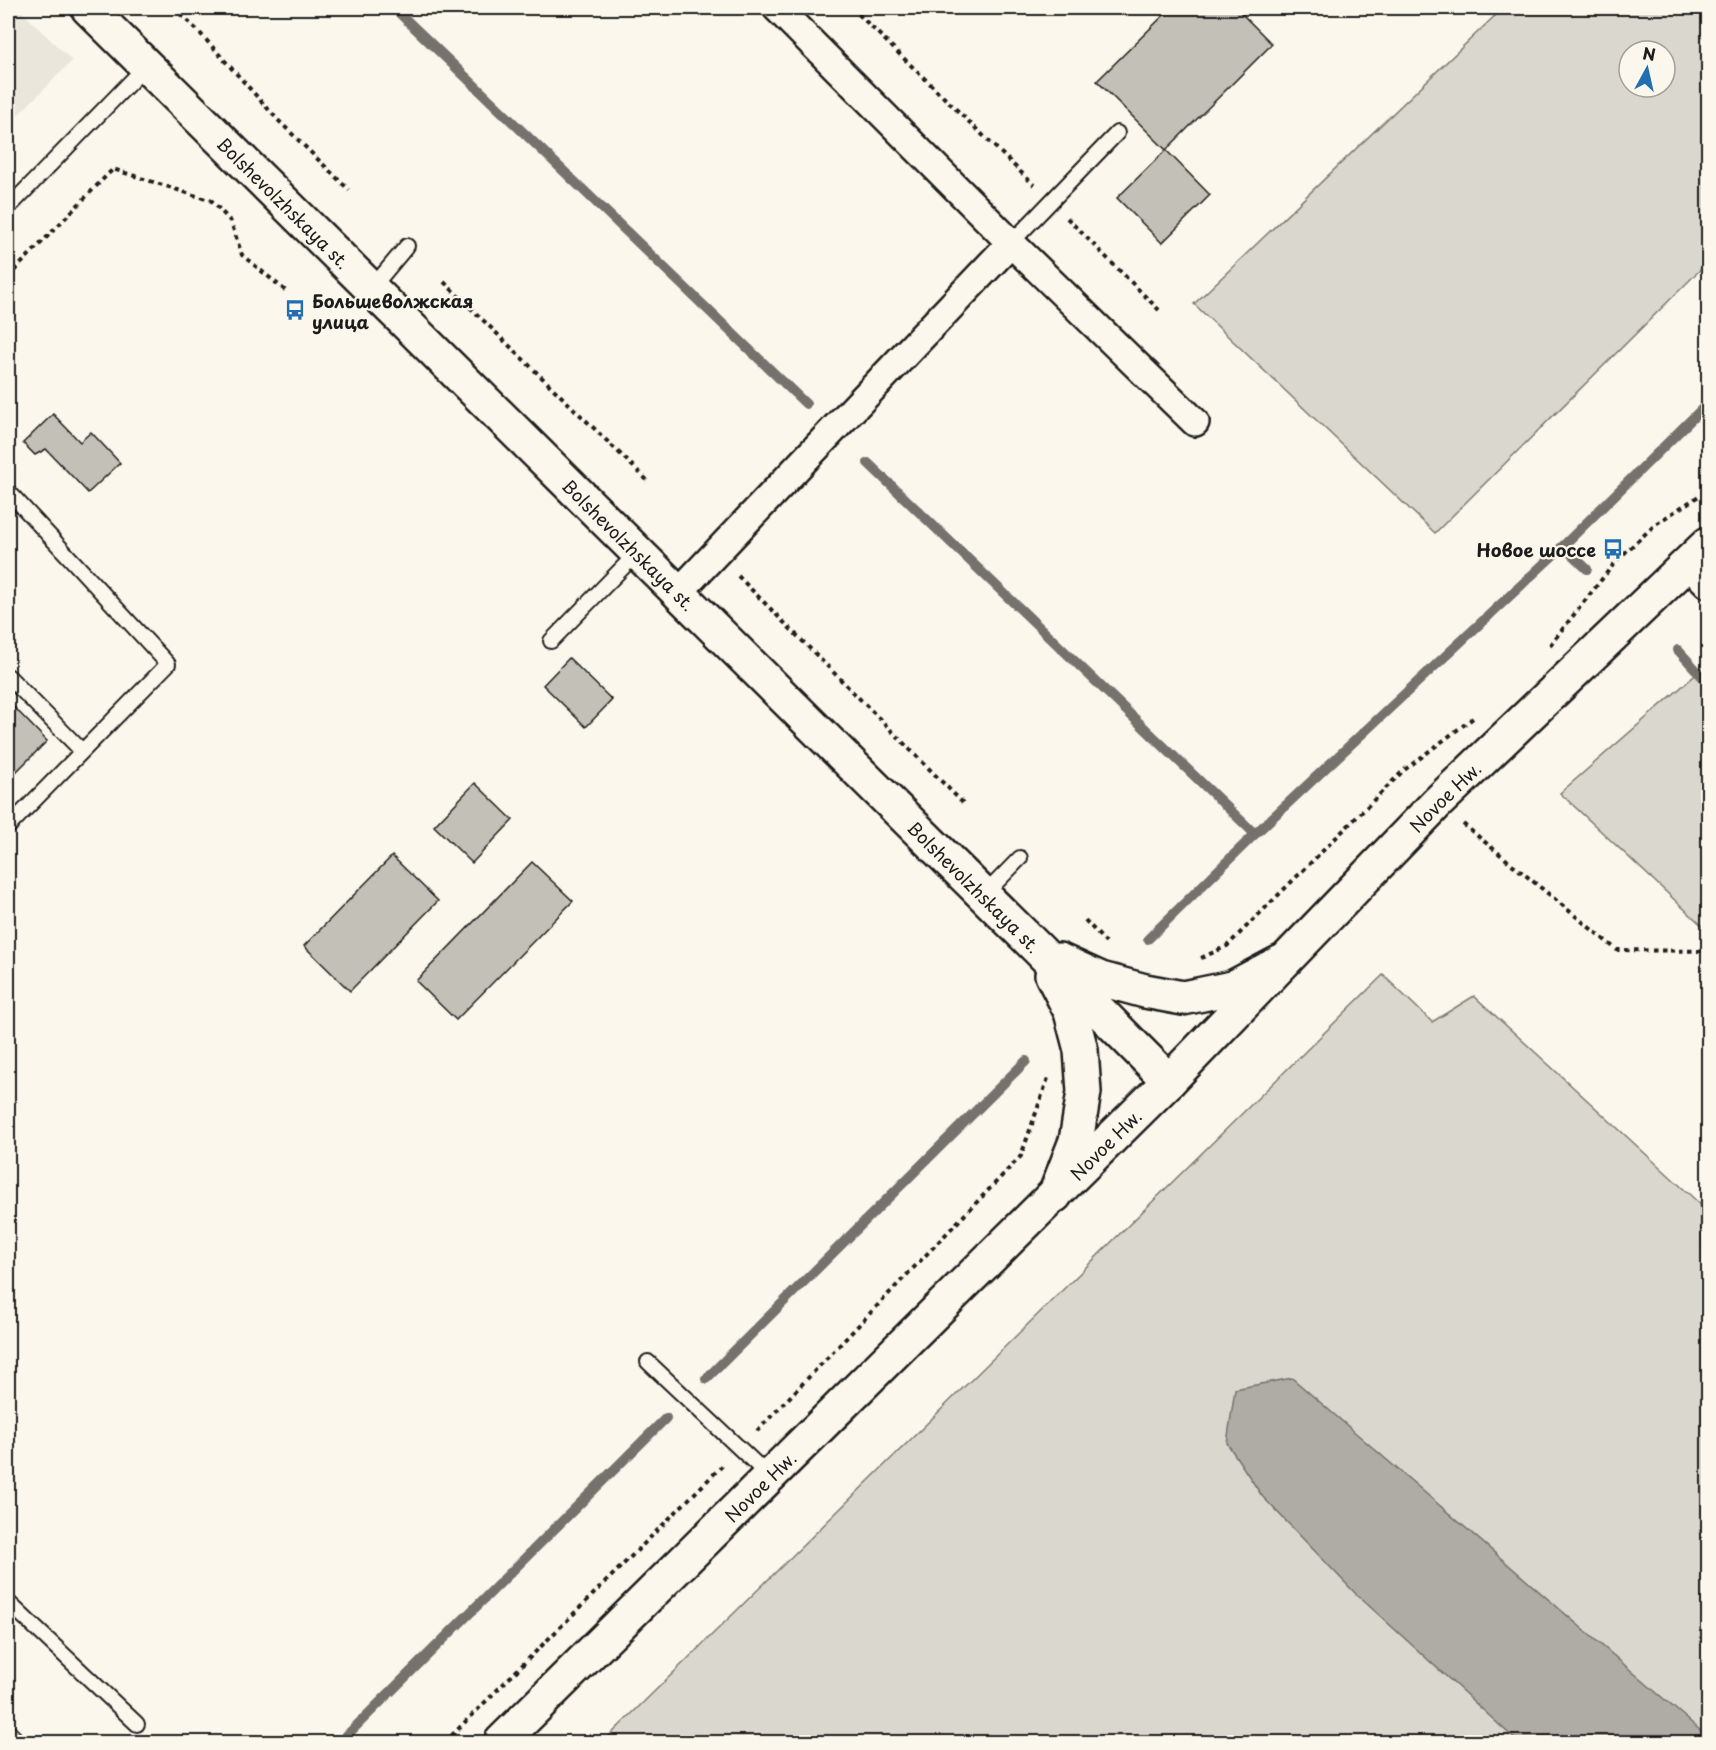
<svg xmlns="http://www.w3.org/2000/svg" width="1716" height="1750" font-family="'Playpen Sans',sans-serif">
	<rect width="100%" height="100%" fill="#fbf7ec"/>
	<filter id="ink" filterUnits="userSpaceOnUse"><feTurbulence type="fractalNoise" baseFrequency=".0167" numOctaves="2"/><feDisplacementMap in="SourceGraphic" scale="12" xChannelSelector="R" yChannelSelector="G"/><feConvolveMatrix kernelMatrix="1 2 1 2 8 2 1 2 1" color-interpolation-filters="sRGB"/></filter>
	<g filter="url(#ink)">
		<path fill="#eae6dc" d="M8 8H18L72 61 8 125Z"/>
		<g fill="#dad7ce" stroke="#7b7a75" stroke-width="1.5" fill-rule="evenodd">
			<path d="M1503 8H1708V262L1435 533 1194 304ZM1629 51H1665V87H1629Z"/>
			<path d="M1708 664V931L1560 793Z"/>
			<path d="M1383 975 1432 1022 1474 996 1700 1204 1704 1281 1708 1285V1742H603Z"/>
		</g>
		<path fill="#afaca5" stroke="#74726e" stroke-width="1.5" d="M1292 1378 1708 1737V1742H1518L1355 1593 1262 1496 1227 1443 1235 1389Z"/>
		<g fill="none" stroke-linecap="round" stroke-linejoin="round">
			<g stroke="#74726e" stroke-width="10">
				<path d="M394 8 806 404"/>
				<path d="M868 463 1255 834"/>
				<path d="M1563 546 1587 569"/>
				<path d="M1678 650 1708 683"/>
				<path d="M1148 939 1255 834 1563 546 1708 403"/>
				<path d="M706 1379 1026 1061"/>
				<path d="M340 1742 666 1418"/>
			</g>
		</g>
		<g fill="#c3c0b8" stroke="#1c1c1c" stroke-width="1.5">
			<path d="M1171 8H1236L1272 44 1166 150 1097 81Z"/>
			<path d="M1166 150 1210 195 1162 243 1117 198Z"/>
			<path d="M53 414 80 442 91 432 120 463 88 493 46 449 35 455 23 443Z"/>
			<path d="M569 658 612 700 586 727 543 685Z"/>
			<path d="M8 701 47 741 8 780Z"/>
			<path d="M475 783 513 820 472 863 434 826Z"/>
			<path d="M392 856 438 901 350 991 304 946Z"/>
			<path d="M532 862 573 901 456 1020 416 981Z"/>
			<path d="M8 1720 30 1742H8Z"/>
		</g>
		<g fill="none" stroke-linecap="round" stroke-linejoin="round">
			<g stroke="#1c1c1c" stroke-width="18">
				<g id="service">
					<path d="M8 208 146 66"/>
					<path d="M1011 243 1117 133"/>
					<path d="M371 289 407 246"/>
					<path d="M8 491 168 664 8 827"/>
					<path d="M551 641 638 552"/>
					<path d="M8 676 80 749"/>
					<path d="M984 895 1020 858"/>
					<path d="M648 1362 770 1477"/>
					<path d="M8 1602 137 1724"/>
				</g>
			</g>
			<g stroke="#1c1c1c" stroke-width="32">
				<g id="minor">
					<path d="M777 8 1011 243 1195 422"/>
					<path d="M1688 564 1708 584"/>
					<path d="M678 593 1011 243"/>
				</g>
			</g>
			<g stroke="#1c1c1c" stroke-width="38">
				<g id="secondary">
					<path id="s1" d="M88 8 1036 947 1169 1081"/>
					<path d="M1059 960 1101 979 1145 991 1183 998 1232 988 1279 963"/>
					<path d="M1052 975 1071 1012 1081 1050 1084 1092 1076 1141 1055 1195"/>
				</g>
			</g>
			<g stroke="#1c1c1c" stroke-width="38">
				<g id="primary">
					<path id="s2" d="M501 1742 1169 1081 1437 803 1708 544"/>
				</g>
			</g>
			<g stroke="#1c1c1c" stroke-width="4" stroke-dasharray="4.5 4.5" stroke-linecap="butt">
				<path d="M174 8 199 32 278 120 349 190"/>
				<path d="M852 8 1034 185"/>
				<path d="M1067 218 1159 310"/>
				<path d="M8 277 113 169 212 201 231 222 242 255 286 291"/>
				<path d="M444 282 648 481"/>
				<path d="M738 576 963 803"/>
				<path d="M1550 645 1617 560 1657 523 1708 490"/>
				<path d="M1463 824 1617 950 1708 951"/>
				<path d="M1085 920 1106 943"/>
				<path d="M1201 958 1227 946 1403 771 1473 718"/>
				<path d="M757 1431 1021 1156 1048 1078"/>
				<path d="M445 1742 724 1464"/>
			</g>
			<use href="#service" stroke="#fbf7ec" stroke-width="14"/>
			<use href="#minor" stroke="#fbf7ec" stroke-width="27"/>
			<use href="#secondary" stroke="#fbf7ec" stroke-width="33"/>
			<use href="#primary" stroke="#fbf7ec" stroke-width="33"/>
		</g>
	</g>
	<defs>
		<g id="bus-bare" transform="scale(1.62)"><path d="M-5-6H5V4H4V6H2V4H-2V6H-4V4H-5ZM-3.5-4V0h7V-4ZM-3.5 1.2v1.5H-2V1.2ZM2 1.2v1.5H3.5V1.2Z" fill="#1f6fb2" stroke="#fbf7ec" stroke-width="2.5" paint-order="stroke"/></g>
	</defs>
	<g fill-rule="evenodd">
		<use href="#bus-bare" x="295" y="310"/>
		<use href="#bus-bare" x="1613" y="549"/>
	</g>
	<g text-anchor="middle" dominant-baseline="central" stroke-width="4.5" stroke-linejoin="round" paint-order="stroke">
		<g font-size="18" fill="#1c1c1c" stroke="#fbf7ec">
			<text stroke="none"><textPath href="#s1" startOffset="276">Bolshevolzhskaya st.</textPath></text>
			<text stroke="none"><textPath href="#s1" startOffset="762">Bolshevolzhskaya st.</textPath></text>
			<text stroke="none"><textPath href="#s2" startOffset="1336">Novoe Hw.</textPath></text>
			<text stroke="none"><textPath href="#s1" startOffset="1248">Bolshevolzhskaya st.</textPath></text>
			<text stroke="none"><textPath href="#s2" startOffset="850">Novoe Hw.</textPath></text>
			<text stroke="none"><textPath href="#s2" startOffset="364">Novoe Hw.</textPath></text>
		</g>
		<g font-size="18" font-weight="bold" fill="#1c1c1c" stroke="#fbf7ec" text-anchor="start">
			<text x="312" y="300">Большеволжская<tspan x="312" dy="21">улица</tspan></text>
			<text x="1596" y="549" text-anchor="end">Новое шоссе</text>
		</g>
	</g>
	<rect width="1716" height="1750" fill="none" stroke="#fbf7ec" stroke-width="30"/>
	<rect x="15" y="15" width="1686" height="1720" fill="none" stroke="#1c1c1c" stroke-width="2" filter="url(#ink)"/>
	<g transform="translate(1647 69) rotate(8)"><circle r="28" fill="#fbf7ec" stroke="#a29f99" stroke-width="1.5"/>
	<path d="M0-4.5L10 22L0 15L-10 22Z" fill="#1f6fb2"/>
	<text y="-9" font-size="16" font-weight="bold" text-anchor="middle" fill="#1c1c1c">N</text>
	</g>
</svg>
